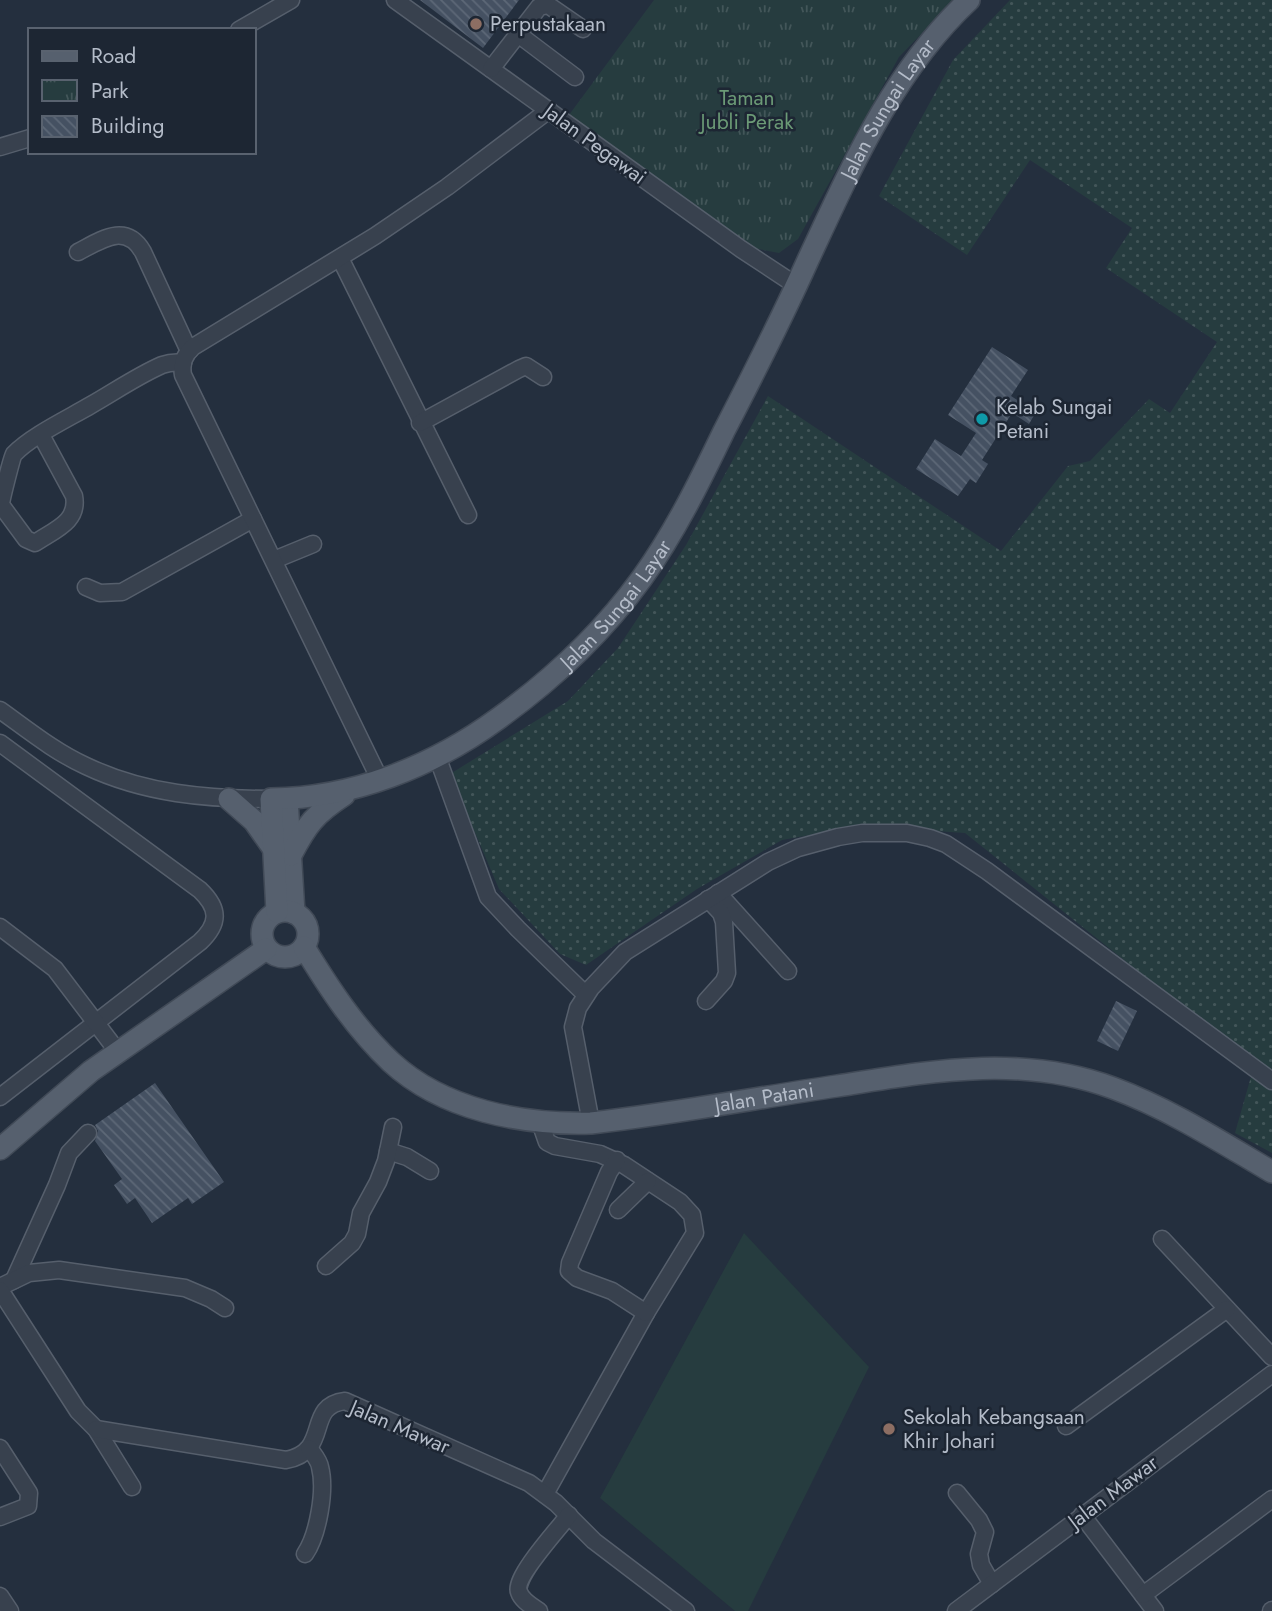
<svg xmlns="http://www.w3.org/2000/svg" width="1272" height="1611" font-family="Jost,sans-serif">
	<defs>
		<pattern id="grass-dots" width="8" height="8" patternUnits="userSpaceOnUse" patternTransform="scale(1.75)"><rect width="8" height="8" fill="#263c3f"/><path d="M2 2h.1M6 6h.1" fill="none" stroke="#435659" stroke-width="1.8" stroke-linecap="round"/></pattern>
		<pattern id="park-tufts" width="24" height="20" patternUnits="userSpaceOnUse" patternTransform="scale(1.75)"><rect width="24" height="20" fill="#263c3f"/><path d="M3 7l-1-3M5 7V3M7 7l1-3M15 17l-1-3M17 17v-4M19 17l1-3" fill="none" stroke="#435659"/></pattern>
		<pattern id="building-back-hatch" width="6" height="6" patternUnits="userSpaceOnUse" patternTransform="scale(1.75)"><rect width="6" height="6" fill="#455162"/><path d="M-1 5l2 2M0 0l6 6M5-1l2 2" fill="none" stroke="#5d6877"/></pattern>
	</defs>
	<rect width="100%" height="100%" fill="#242f3e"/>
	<path fill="url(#grass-dots)" d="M1010 0H1272V1153L1235 1133 1256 1059 1169 996 965 833 860 826 782 840 697 889 586 965 560 954 499 889 450 774 568 701 618 648 686 545 768 396 1001 551 1068 466 1090 461 1149 399 1170 413 1217 342 1106 268 1132 228 1030 160 967 255 879 196 953 60Z"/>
	<path fill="url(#park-tufts)" d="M654 0H954L899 57 798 239 779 253 753 248 566 119Z"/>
	<path fill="#263c3f" d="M744 1233 869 1367 748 1611H735L600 1498Z"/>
	<g fill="url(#building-back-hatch)">
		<path d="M420 0H519L483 48Z"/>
		<path d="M992 347 1028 370 1011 396 1036 412 1029 424 1012 413 982 460 988 464 976 483 970 479 958 496 916 469 935 439 961 456 976 433 948 415Z"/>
		<path d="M1116 1001 1137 1011 1118 1051 1097 1041Z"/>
		<path d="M155 1083 224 1182 192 1204 188 1198 152 1223 135 1198 127 1204 114 1185 122 1179 95 1141 98 1131 95 1125Z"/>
	</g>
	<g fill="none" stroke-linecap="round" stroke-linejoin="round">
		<g stroke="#565f6c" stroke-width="19">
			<g id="minor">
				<path d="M395 0 741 249 797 286"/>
				<path d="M239 30 291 0"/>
				<path d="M518 34 575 77"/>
				<path d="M491 69 539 7 548 5 583 29"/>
				<path d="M0 147 30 138"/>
				<path d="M78 252C101 240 126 222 143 252L189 351"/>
				<path d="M340 258 468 515"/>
				<path d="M420 423 519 369 526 366 543 377"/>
				<path d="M41 435 74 496C79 522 54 530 35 543L26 539 1 505C1 500 12 457 14 454 31 436 69 418 91 405 114 392 137 376 162 365 168 363 176 362 183 363"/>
				<path d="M274 560 313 544"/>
				<path d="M86 587 100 593 122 592 253 519"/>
				<path d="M0 710C28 730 55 752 86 766 145 794 207 799 271 799"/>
				<path d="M0 743 200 890C220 909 219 924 200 942L0 1097"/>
				<path d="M437 756 488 897 518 929 586 995"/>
				<path d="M380 780 183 375C181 363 184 355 193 347L375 236 447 187 549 110"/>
				<path d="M718 893 788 971"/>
				<path d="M0 927 55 969 118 1052"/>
				<path d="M706 1001 724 981 727 973 724 922 721 913 708 899"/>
				<path d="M540 1122 547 1142 555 1146 600 1154 624 1165 680 1202 692 1215 695 1233 646 1313 545 1494"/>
				<path d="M591 1123 573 1027 578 1008 591 988 625 952 768 862 798 848 838 837 862 833H907L930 838 946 844 987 871 1272 1081"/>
				<path d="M388 1151 407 1157 430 1171"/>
				<path d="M617 1160 609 1172 570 1263 569 1271 577 1278 612 1291 646 1313"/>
				<path d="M618 1210 648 1181"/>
				<path d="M1162 1239 1272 1357"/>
				<path d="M326 1266 352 1243 357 1234 361 1213 378 1182 386 1161 393 1127"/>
				<path d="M14 1280 57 1185 69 1153 88 1133"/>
				<path d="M0 1287 29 1273 59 1270 185 1288 211 1299 225 1308"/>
				<path d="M0 1290 78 1411 96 1429 132 1487"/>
				<path d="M1066 1426 1227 1309"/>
				<path d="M96 1429 286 1460C332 1451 304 1406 345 1401L529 1483 556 1503 594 1541 686 1611"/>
				<path d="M0 1448 29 1493 28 1506 0 1517"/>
				<path d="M957 1493 979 1520 985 1532 979 1554 981 1565 992 1584"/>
				<path d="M1082 1515 1155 1611"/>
				<path d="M305 1554C318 1535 326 1490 320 1467 319 1460 313 1454 309 1448"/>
				<path d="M1143 1595 1272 1499"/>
				<path d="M0 1596 10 1611"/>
				<path d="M539 1611C532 1606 522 1601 519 1592 513 1578 559 1528 569 1515"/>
				<path d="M956 1611 1272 1374"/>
				<path d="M1271 1611 1272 1610"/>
			</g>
		</g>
		<g stroke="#414a57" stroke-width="24">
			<g id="major">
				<path d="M229 799 254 821 273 848"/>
				<path d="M287 799 294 913"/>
				<path d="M291 855C307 824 315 814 344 795"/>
				<circle cx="285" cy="934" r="23"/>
				<path id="s1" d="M277 912 271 799C353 798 432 767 499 718 553 679 603 632 642 578 675 532 700 481 724 431 753 375 782 318 808 260 851 168 893 71 969 0"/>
				<path id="s2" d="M304 947C329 988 355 1028 391 1062 443 1110 522 1125 591 1123 673 1114 755 1098 837 1086 931 1071 1021 1054 1113 1088 1170 1109 1221 1142 1272 1172"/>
				<path d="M0 1149 91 1071 266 949"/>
			</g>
		</g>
		<use href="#minor" stroke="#38414e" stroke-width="16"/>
		<use href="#major" stroke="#56606e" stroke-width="21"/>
	</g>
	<g fill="#8d6e63" stroke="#1d2633" stroke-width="2.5">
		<circle cx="476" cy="24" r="7"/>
		<circle cx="889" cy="1429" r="7"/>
	</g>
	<circle fill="#0f9aa8" stroke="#1d2633" stroke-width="2.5" cx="982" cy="419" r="7"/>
	<g text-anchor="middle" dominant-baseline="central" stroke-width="5" stroke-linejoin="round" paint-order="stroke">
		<g font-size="21" fill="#b4bcc9" stroke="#1d2633" text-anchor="start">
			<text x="490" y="24">Perpustakaan</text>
			<text x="996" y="407">Kelab Sungai<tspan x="996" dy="24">Petani</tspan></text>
			<text x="903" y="1417">Sekolah Kebangsaan<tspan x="903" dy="24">Khir Johari</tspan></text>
		</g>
		<g font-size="21" fill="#6b9a76" stroke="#1d2633">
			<text x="747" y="98">Taman<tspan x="747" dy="24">Jubli Perak</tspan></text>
		</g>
		<g font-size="21" fill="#b4bcc9" stroke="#1d2633">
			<text stroke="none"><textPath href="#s1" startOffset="1090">Jalan Sungai Layar</textPath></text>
			<text transform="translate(595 144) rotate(36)">Jalan Pegawai</text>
			<text stroke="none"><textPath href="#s1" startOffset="523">Jalan Sungai Layar</textPath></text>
			<text stroke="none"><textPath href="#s2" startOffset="534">Jalan Patani</textPath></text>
			<text transform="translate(400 1427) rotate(23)">Jalan Mawar</text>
			<text transform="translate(1113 1492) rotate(-37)">Jalan Mawar</text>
		</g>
	</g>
	<rect x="28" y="28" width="228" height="126" fill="#1d2633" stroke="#59626f" stroke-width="2"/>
	<rect x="42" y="51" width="35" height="10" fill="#56606e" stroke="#59626f" stroke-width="2"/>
	<text x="91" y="63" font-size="21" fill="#b4bcc9">Road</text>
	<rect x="42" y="80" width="35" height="21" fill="url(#park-tufts)" stroke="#59626f" stroke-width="2"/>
	<text x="91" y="98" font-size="21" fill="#b4bcc9">Park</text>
	<rect x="42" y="116" width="35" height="21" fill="url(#building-back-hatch)" stroke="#59626f" stroke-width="2"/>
	<text x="91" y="133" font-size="21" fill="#b4bcc9">Building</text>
</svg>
